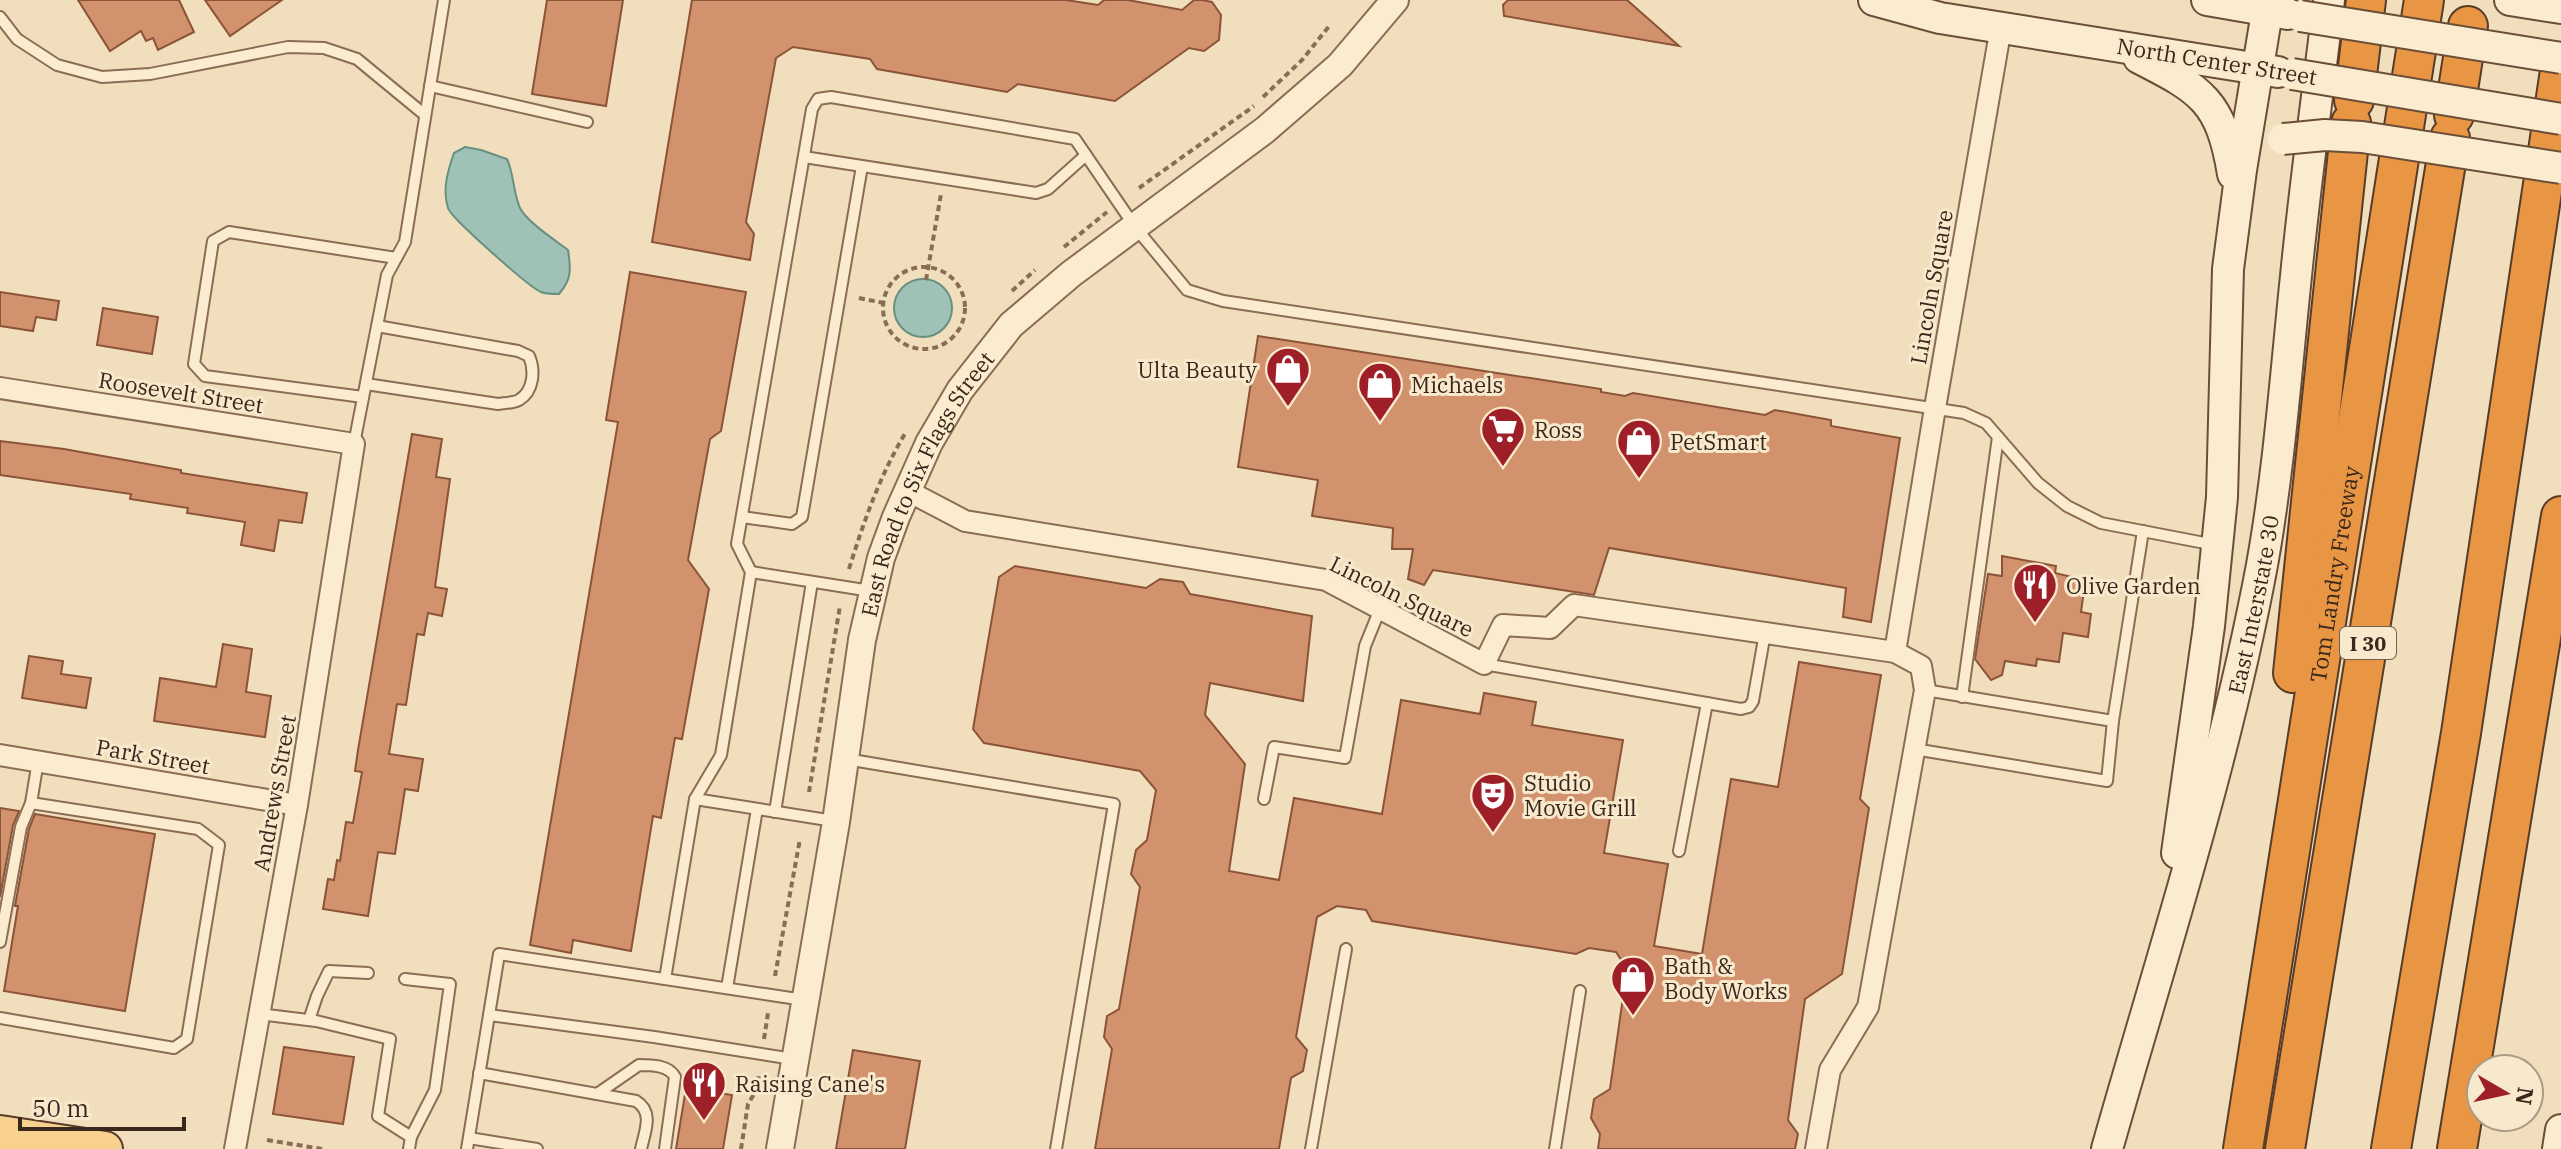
<svg xmlns="http://www.w3.org/2000/svg" width="2561" height="1149" font-family="'IBM Plex Serif',serif">
	<rect width="100%" height="100%" fill="#f1debc"/>
	<g fill="#a0c2b6" stroke="#679083" stroke-width="2">
		<path d="M465 147 481 150 507 159C514 174 513 192 520 208 527 222 555 240 568 250 571 269 572 279 559 294 553 294 546 294 541 292 529 287 450 217 448 208 442 190 448 170 454 153Z"/>
		<circle cx="923" cy="308" r="29"/>
	</g>
	<g fill="#d3926e" stroke="#8b5438" stroke-width="2">
		<path d="M78 0H179L194 32 158 50 153 38 146 41 141 31 110 51Z"/>
		<path d="M205 0H282L230 36Z"/>
		<path d="M547 0H623L606 106 532 94Z"/>
		<path d="M692 0H1066L1098 5 1104 0H1128L1182 10 1194 0H1202L1212 2 1221 15 1219 40 1204 51 1189 48 1115 101 1018 84 1007 92 877 69 870 59 793 47 776 58 746 222 754 234 750 260 652 242Z"/>
		<path d="M1508 0H1627L1679 46 1504 16 1503 5Z"/>
		<path d="M630 272 746 292 721 431 710 439 688 560 709 589 682 739 675 738 661 818 653 816 631 951 573 940 571 953 530 945 618 422 606 420Z"/>
		<path d="M0 292 59 301 56 320 36 317 33 331 0 326Z"/>
		<path d="M103 308 158 317 152 354 97 345Z"/>
		<path d="M1258 336 1601 389V392L1625 396 1633 393 1765 415 1775 410 1831 420V426L1900 438 1871 622 1843 617 1846 588 1609 548 1594 595 1433 570 1424 585 1408 579 1413 549H1392L1393 528 1312 516 1318 480 1238 467Z"/>
		<path d="M412 434 442 439 436 477 450 479 435 587 447 589 442 616 428 613 424 635 417 634 406 705 397 704 389 754 423 759 418 791 405 789 395 854 378 852 368 916 323 909 328 879 334 880 337 860 340 861 346 822 353 823 362 772 355 771 358 750Z"/>
		<path d="M0 441 64 449 181 470V473L307 493 302 523 279 520 274 551 241 545 245 522 187 513 188 508 130 499 131 494 0 475Z"/>
		<path d="M2002 556 2056 566 2055 573 2072 577V581L2085 583 2081 612 2091 614 2088 637 2063 633 2059 662 2037 659 2036 666 2005 661 2002 675 1991 680 1975 659 1988 574 2002 576Z"/>
		<path d="M1015 566 1146 588 1160 579 1183 582 1190 594 1312 616 1303 701 1210 683 1205 715 1245 764 1229 871 1279 880 1294 798 1382 814 1401 700 1480 714 1484 693 1536 702 1532 725 1623 740 1604 853 1668 864 1654 946 1702 954 1731 779 1778 787 1799 662 1881 675 1860 799 1869 808 1842 974 1805 999 1788 1120 1798 1134 1795 1149H1598L1600 1134 1591 1118 1594 1099 1610 1089 1627 969 1616 952 1589 948 1576 954 1372 921 1366 910 1337 906 1317 917 1296 1037 1307 1050 1303 1071 1291 1078 1279 1149H1095L1112 1049 1104 1037 1107 1016 1119 1009 1140 887 1131 874 1136 850 1147 840 1156 790 1140 771 984 743 973 729 999 577Z"/>
		<path d="M223 644 252 649 246 692 271 696 265 737 154 721 160 678 216 687Z"/>
		<path d="M29 656 63 661 61 674 91 678 86 708 22 698Z"/>
		<path d="M0 808 19 811 13 825 0 897Z"/>
		<path d="M35 814 155 834 125 1011 4 991 18 906H15L29 829Z"/>
		<path d="M284 1047 354 1057 343 1124 273 1114Z"/>
		<path d="M853 1050 920 1061 905 1149H836Z"/>
		<path d="M686 1088 732 1095 723 1149H676Z"/>
	</g>
	<g fill="none" stroke-linecap="round" stroke-linejoin="round">
		<g stroke="#8a6d54" stroke-width="14">
			<g id="service">
				<path d="M0 17 17 39 57 65 102 77 150 74 288 47 324 48 357 59 425 115"/>
				<path d="M430 86 587 122"/>
				<path d="M804 157 1036 193 1048 189 1086 155"/>
				<path d="M366 384 498 404C504 403 514 403 519 400 534 391 535 370 529 356L518 351 377 326"/>
				<path d="M363 397 205 376 194 364 213 241 229 232 396 258"/>
				<path d="M354 444 387 275 405 242 444 0"/>
				<path d="M742 517 792 524 802 517 862 166"/>
				<path d="M751 572 871 591"/>
				<path d="M1484 664 1741 709 1749 707 1753 701 1765 633"/>
				<path d="M1925 690 2113 721"/>
				<path d="M1962 697 1998 437"/>
				<path d="M1914 749 2107 781 2113 721 2143 531"/>
				<path d="M846 759 1114 804 1056 1149"/>
				<path d="M695 799 834 821"/>
				<path d="M1264 799 1274 747 1345 758 1365 646 1380 609"/>
				<path d="M775 812 812 582"/>
				<path d="M1679 851 1707 703"/>
				<path d="M0 942 21 827 31 803 38 761"/>
				<path d="M405 979 450 984 435 1090 411 1137"/>
				<path d="M665 979 695 799 721 755 751 572 737 544 812 109 818 99 831 97 1075 139 1135 227 1187 290 1223 301 1964 413 1986 423 2038 483 2067 506 2101 523 2215 545"/>
				<path d="M727 988 757 809"/>
				<path d="M259 1014 316 1021 390 1039 378 1116 411 1137 409 1149"/>
				<path d="M489 1015 499 954 804 1000"/>
				<path d="M0 1018 174 1048 187 1039 219 845 198 829 31 803"/>
				<path d="M309 1020 317 996 329 971 368 973"/>
				<path d="M479 1073 636 1101C654 1112 645 1131 641 1149"/>
				<path d="M597 1094 639 1065C651 1065 669 1065 675 1077L665 1149"/>
				<path d="M469 1138 537 1149"/>
				<path d="M467 1149 489 1015 654 1037 793 1059"/>
				<path d="M1311 1149 1346 949"/>
				<path d="M1555 1149 1580 991"/>
			</g>
		</g>
		<g stroke="#8a6d54" stroke-width="24">
			<g id="minor">
				<path d="M0 388 354 444 297 805 235 1149"/>
				<path d="M908 491 965 521 1326 580 1484 664 1503 625 1550 628 1574 605 1895 652 1921 666 1925 690 1868 1007 1830 1070 1816 1149"/>
				<path d="M1895 652 1935 408 2001 27"/>
				<path d="M0 755 297 805"/>
			</g>
		</g>
		<g stroke="#8a6d54" stroke-width="30">
			<g id="tertiary">
				<path id="s1" d="M780 1149 836 822 862 640 881 558 896 517 929 443 960 390 1011 325 1071 274 1265 130 1340 65 1395 0"/>
			</g>
		</g>
		<g stroke="#6b4e38" stroke-width="34">
			<g id="secondary">
				<path d="M1874 0 1940 18 2278 72"/>
				<path d="M2207 0 2288 14"/>
				<path d="M2510 0 2561 8"/>
				<path d="M2139 58C2202 90 2221 101 2233 174"/>
				<path d="M2177 853 2209 626 2222 497 2228 269 2241 170 2269 0"/>
				<path id="s2" d="M2107 1149C2162 955 2225 763 2262 565 2279 470 2286 372 2296 276 2305 184 2318 92 2329 0"/>
				<path d="M2558 1149 2561 1130"/>
			</g>
		</g>
		<g stroke="#573c29" stroke-width="38">
			<path id="primary" d="M0 1133 105 1149"/>
		</g>
		<g stroke="#573c29" stroke-width="42">
			<g id="motorway">
				<path d="M2354 100 2366 0"/>
				<path d="M2454 115 2468 26"/>
				<path d="M2293 673 2351 123"/>
				<path id="s3" d="M2243 1149 2424 0"/>
				<path d="M2285 1149 2450 138"/>
				<path d="M2391 1149 2461 733 2561 64"/>
				<path d="M2457 1149 2561 516"/>
			</g>
		</g>
		<g stroke="#8a6d54" stroke-width="4" stroke-dasharray="6 4" stroke-linecap="butt">
			<path d="M1263 97 1302 60 1330 25"/>
			<path d="M1139 188 1254 106"/>
			<path d="M1064 247 1107 212"/>
			<circle cx="924" cy="308" r="41"/>
			<path d="M926 280 941 194"/>
			<path d="M1012 291 1035 270"/>
			<path d="M859 298 884 303"/>
			<path d="M849 569C864 521 880 475 906 432"/>
			<path d="M809 792 840 606"/>
			<path d="M775 976 800 839"/>
			<path d="M764 1039 768 1013"/>
			<path d="M267 1140 322 1149"/>
			<path d="M741 1149 748 1104 757 1089 759 1073"/>
		</g>
		<use href="#service" stroke="#fceccf" stroke-width="10"/>
		<use href="#minor" stroke="#fceccf" stroke-width="20"/>
		<use href="#tertiary" stroke="#fceccf" stroke-width="26"/>
		<use href="#secondary" stroke="#fceccf" stroke-width="30"/>
		<use href="#primary" stroke="#f9d18f" stroke-width="34"/>
		<use href="#motorway" stroke="#e99644" stroke-width="38"/>
		<g stroke="#6b4e38" stroke-width="34" stroke-linecap="butt">
			<g id="secondary-bridge">
				<path d="M2300 16 2561 58"/>
				<path d="M2292 74 2561 119"/>
				<path d="M2283 139 2325 135 2362 137 2561 168"/>
			</g>
		</g>
		<use href="#secondary-bridge" stroke="#fceccf" stroke-width="30"/>
	</g>
	<defs>
		<g id="shop-pin" transform="scale(2.3)"><path d="M0 17L-7.5 6A9.5 9.5 0 1 1 7.5 6Z" fill="#9e1f28" stroke="#f8e9cc"/><path d="M-5-2.5h2.3a2.7 3.5 0 0 1 5.4 0H5L5.5 6h-11ZM-1.5-2.5h3a1.5 2.3 0 0 0-3 0Z" fill="#fff"/></g>
		<g id="supermarket-pin" transform="scale(2.3)"><path d="M0 17L-7.5 6A9.5 9.5 0 1 1 7.5 6Z" fill="#9e1f28" stroke="#f8e9cc"/><path d="M-6-5.5h2.5l.6 2H6L4.5 2H-2.5L-4.4-4H-6ZM-1.5 3.2a1.3 1.3 0 1 0 .1 0ZM3 3.2a1.3 1.3 0 1 0 .1 0Z" fill="#fff"/></g>
		<g id="restaurant-pin" transform="scale(2.3)"><path d="M0 17L-7.5 6A9.5 9.5 0 1 1 7.5 6Z" fill="#9e1f28" stroke="#f8e9cc"/><path d="M-5-6h1v4h1v-4h1v4h1v-4h1v5L-1.5 .5V6h-2V.5L-5-1ZM5-6V6H3V1.5H1.5Q1.5-4 5-6Z" fill="#fff"/></g>
		<g id="theatre-pin" transform="scale(2.3)"><path d="M0 17L-7.5 6A9.5 9.5 0 1 1 7.5 6Z" fill="#9e1f28" stroke="#f8e9cc"/><path d="M-5-5.5Q0-4 5-5.5V0Q5 5 0 6Q-5 5-5 0ZM-3.3-2.5H-1v1.5H-3.3ZM1-2.5H3.3v1.5H1ZM-2.8 1Q0 5.5 2.8 1Z" fill="#fff"/></g>
	</defs>
	<g fill-rule="evenodd">
		<use href="#shop-pin" x="1288" y="369"/>
		<use href="#shop-pin" x="1380" y="384"/>
		<use href="#supermarket-pin" x="1503" y="429"/>
		<use href="#shop-pin" x="1639" y="441"/>
		<use href="#restaurant-pin" x="2035" y="585"/>
		<use href="#theatre-pin" x="1493" y="795"/>
		<use href="#shop-pin" x="1633" y="978"/>
		<use href="#restaurant-pin" x="704" y="1083"/>
	</g>
	<g text-anchor="middle" dominant-baseline="central" stroke-width="6" stroke-linejoin="round" paint-order="stroke">
		<rect fill="#f8e9cc" stroke="#72614f" stroke-width="2" x="2340" y="627" width="56" height="32" rx="6"/>
		<g font-size="20" font-weight="bold" fill="#38271a">
			<text x="2368" y="643">I 30</text>
		</g>
		<g font-size="22" fill="#38271a" stroke="#f8e9cc">
			<text transform="translate(2217 61) rotate(9)">North Center Street</text>
			<text transform="translate(1931 287) rotate(-80)">Lincoln Square</text>
			<text transform="translate(181 392) rotate(9)">Roosevelt Street</text>
			<text stroke="none"><textPath href="#s1" startOffset="686">East Road to Six Flags Street</textPath></text>
			<text stroke="none"><textPath href="#s3" startOffset="582">Tom Landry Freeway</textPath></text>
			<text transform="translate(1402 596) rotate(26)">Lincoln Square</text>
			<text stroke="none"><textPath href="#s2" startOffset="564">East Interstate 30</textPath></text>
			<text transform="translate(153 756) rotate(10)">Park Street</text>
			<text transform="translate(274 793) rotate(-80)">Andrews Street</text>
		</g>
		<g font-size="22" fill="#38271a" stroke="#f8e9cc" text-anchor="start">
			<text x="1257" y="369" text-anchor="end">Ulta Beauty</text>
			<text x="1411" y="384">Michaels</text>
			<text x="1534" y="429">Ross</text>
			<text x="1670" y="441">PetSmart</text>
			<text x="2066" y="585">Olive Garden</text>
			<text x="1524" y="782">Studio<tspan x="1524" dy="25">Movie Grill</tspan></text>
			<text x="1664" y="965">Bath &amp;<tspan x="1664" dy="25">Body Works</tspan></text>
			<text x="735" y="1083">Raising Cane's</text>
		</g>
	</g>
	<g transform="translate(2505 1093) rotate(99)"><circle r="38" fill="#f8e9cc" stroke="#ab9b85" stroke-width="2"/>
	<path d="M0-6L14 30L0 20L-14 30Z" fill="#9e1f28"/>
	<text y="-12" font-size="22" font-weight="bold" text-anchor="middle" fill="#38271a">N</text>
	</g>
	<path d="M20 1117v12h164v-12" fill="none" stroke="#38271a" stroke-width="4"/>
	<text x="32" y="1117" font-size="24" fill="#38271a" stroke="#f8e9cc" stroke-width="6" paint-order="stroke">50 m</text>
</svg>
